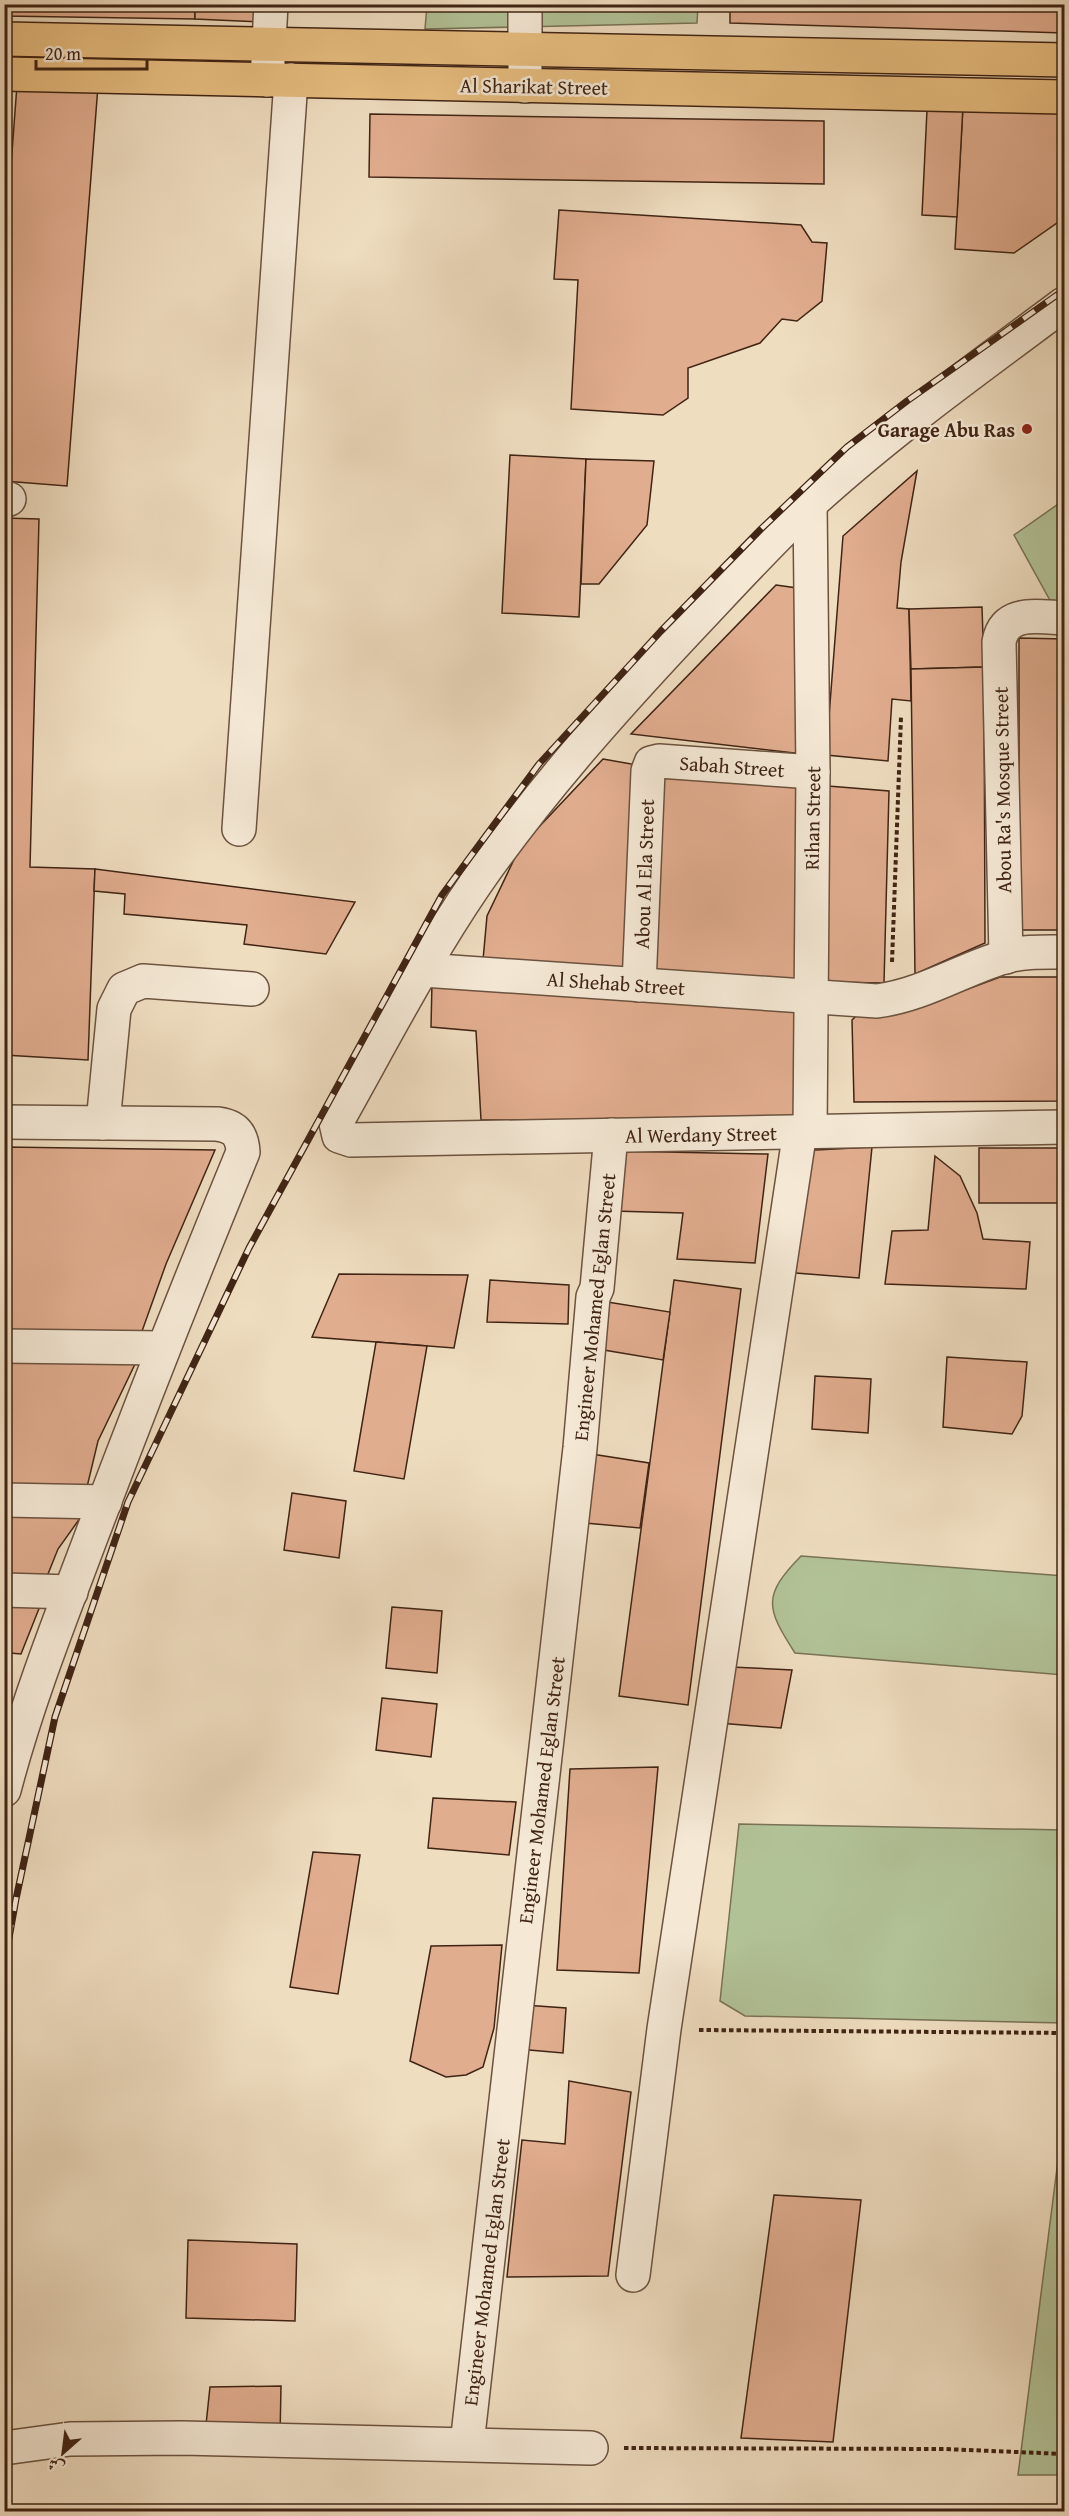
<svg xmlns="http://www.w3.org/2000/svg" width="1069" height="2516" font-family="'Gentium Book Plus',Amiri,serif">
	<rect width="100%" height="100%" fill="#efddc0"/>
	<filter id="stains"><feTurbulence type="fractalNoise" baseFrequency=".00333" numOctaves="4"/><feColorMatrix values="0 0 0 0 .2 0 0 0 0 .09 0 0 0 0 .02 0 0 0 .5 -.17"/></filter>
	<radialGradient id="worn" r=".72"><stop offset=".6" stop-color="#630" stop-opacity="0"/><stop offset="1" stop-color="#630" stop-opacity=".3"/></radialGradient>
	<g fill="#b2c297" stroke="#797356" stroke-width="1.5">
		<path d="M427 5H698L697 23 425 29Z"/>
		<path d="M1064 500V604H1052L1014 535Z"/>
		<path d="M801 1556 1064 1576V1675L795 1653C766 1608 762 1596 801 1556Z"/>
		<path d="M739 1824 1064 1830V2023L745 2016 720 2001Z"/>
		<path d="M1064 2113V2475H1018Z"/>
	</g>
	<g fill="#e1ad8f" stroke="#402414" stroke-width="1.5">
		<path d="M4 4H195V19L4 16Z"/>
		<path d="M195 4H260L259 22 195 19Z"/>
		<path d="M730 4H1064V33L730 23Z"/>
		<path d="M17 85 98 86 67 486 4 481V260Z"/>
		<path d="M963 106 1064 111V218L1014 253 955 249Z"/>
		<path d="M963 106 957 217 922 215 927 110Z"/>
		<path d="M370 114 824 121V184L369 177Z"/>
		<path d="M559 210 801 225 812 242 827 243 822 301 797 321 782 319 760 343 688 368V398L663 415 571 409 578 280 554 279Z"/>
		<path d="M510 455 586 459 579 617 502 613Z"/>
		<path d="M586 459 654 461 647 525 599 584H581Z"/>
		<path d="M917 471 901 562 897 608 909 609 911 701 892 699 888 761 826 755 843 536Z"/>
		<path d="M4 518 39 519 30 867 95 869 88 1060 4 1055Z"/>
		<path d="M776 585 804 589 803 754 631 734Z"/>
		<path d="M982 607 984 667 911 669 909 609Z"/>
		<path d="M1019 638 1064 639V930H1019Z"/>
		<path d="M984 667 985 943 915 974 911 669Z"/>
		<path d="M603 759 637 765 626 968 483 960 487 916 520 847Z"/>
		<path d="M663 764 803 784 804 980 652 969Z"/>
		<path d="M828 786 889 791 884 983 827 982Z"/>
		<path d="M95 869 355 902 326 954 244 944 247 925 124 914 125 894 94 891Z"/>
		<path d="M1000 977H1064V1101L854 1102 852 1020 862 1010 917 1008Z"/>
		<path d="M432 982 798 1009 800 1121 481 1120 476 1031 431 1027Z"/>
		<path d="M4 1147 215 1150 166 1264 141 1334 4 1332Z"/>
		<path d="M872 1147 859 1278 783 1272 797 1151Z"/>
		<rect x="979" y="1148" width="85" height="55"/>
		<path d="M614 1151 768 1154 755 1263 677 1259 683 1213 613 1211Z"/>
		<path d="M935 1156 960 1176 977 1213 983 1239 1030 1242 1026 1289 885 1284 892 1231 928 1230Z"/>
		<path d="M339 1274 468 1275 454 1348 312 1337Z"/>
		<path d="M490 1280 569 1285 568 1324 487 1322Z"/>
		<path d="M674 1280 741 1289 688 1705 619 1696Z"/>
		<path d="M595 1300 670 1312 663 1360 592 1348Z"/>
		<path d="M376 1342 427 1346 404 1479 354 1471Z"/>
		<path d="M947 1357 1027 1362 1022 1416 1012 1434 943 1427Z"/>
		<path d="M4 1358 137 1360 98 1441 87 1487 4 1486Z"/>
		<path d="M815 1376 871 1379 868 1433 812 1429Z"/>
		<path d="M1064 1381V1438L1059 1437Z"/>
		<path d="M585 1453 649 1463 640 1528 574 1522Z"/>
		<path d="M292 1493 346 1501 339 1558 284 1550Z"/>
		<path d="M4 1512 83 1514 58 1549 46 1579 4 1578Z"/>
		<path d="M4 1601H42L21 1654 10 1653 4 1694Z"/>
		<path d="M392 1607 442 1611 437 1673 386 1668Z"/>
		<path d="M731 1667 792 1670 781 1728 719 1723Z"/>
		<path d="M382 1698 437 1704 431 1757 376 1750Z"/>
		<path d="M658 1767 639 1973 557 1970 570 1769Z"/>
		<path d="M433 1798 516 1802 509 1855 428 1848Z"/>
		<path d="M313 1852 360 1855 338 1994 290 1987Z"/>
		<path d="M502 1945 494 2028 483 2067 466 2075 446 2077 410 2061 431 1946Z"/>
		<path d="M524 2005 566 2008 563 2053 518 2049Z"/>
		<path d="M569 2081 631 2092 608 2276 507 2277 522 2140 565 2144Z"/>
		<path d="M774 2195 861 2200 833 2442 741 2438Z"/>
		<path d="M188 2240 297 2244 295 2321 186 2318Z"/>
		<path d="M281 2386 280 2437 205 2434 210 2387Z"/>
	</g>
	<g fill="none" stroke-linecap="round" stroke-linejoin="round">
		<g stroke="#6c523f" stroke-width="36">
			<g id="minor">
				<path d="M267 80 271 4"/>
				<path d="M525 86V4"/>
				<path d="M1064 304C978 368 890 431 811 503 766 545 725 591 683 635 609 714 538 794 476 883 424 959 381 1043 336 1123L339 1136 351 1140 1064 1127"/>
				<path d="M4 499H9"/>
				<path d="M239 829 291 80"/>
				<path d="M1006 957 999 642C1005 609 1039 617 1064 618"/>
				<path d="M423 970 877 1001C923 995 961 970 1004 957 1024 951 1044 952 1064 952"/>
				<path d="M639 985 648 771 651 763 659 761 813 772"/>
				<path d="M4 1122 217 1124C234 1126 242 1134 243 1152 191 1278 141 1405 93 1532 61 1617 27 1702 4 1790"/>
				<path d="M103 1123 114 1009 124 989 143 981 252 989"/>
				<path d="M810 1132 813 772 810 504"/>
				<path d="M4 1346 162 1348"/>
				<path d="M4 1500 105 1502"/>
				<path d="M4 1590 71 1592"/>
				<path d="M633 2275 664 2029 800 1131"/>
				<path d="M467 2444 580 1448 593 1297 597 1288 611 1135"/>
				<path d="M4 2448 70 2439 182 2438 591 2448"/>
			</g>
		</g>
		<g stroke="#402414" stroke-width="36">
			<g id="major">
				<path d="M4 39 1064 60"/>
				<path d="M4 74 1064 97"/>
			</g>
		</g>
		<g stroke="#402414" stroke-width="4" stroke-dasharray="4.5 3" stroke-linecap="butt">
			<path d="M892 962 901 717"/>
			<path d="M699 2030 1064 2033"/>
			<path d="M624 2448 944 2449 1064 2454"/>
		</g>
		<use href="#minor" stroke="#f5e9d6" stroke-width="33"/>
		<use href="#major" stroke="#e8be80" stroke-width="33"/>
		<g stroke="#402414" stroke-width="7">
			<path id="rail" d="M4 1966 16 1899 55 1717 128 1502 249 1248 442 895 539 764 661 631 761 529 847 447 907 401 1064 290"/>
		</g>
		<use href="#rail" stroke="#f5e9d6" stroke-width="4.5" stroke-dasharray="14" stroke-linecap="butt"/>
	</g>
	<circle fill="#8f2418" stroke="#f5e9d6" stroke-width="2" cx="1027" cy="429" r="6"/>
	<g text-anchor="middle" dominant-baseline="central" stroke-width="5" stroke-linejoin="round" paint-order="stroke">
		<g font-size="20" fill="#402414" stroke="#f5e9d6">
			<text transform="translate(534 86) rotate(1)">Al Sharikat Street</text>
			<text transform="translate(732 766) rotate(4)">Sabah Street</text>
			<text transform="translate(1002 790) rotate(-91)">Abou Ra's Mosque Street</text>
			<text transform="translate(812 818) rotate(-89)">Rihan Street</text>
			<text transform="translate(644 874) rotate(-88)">Abou Al Ela Street</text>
			<text transform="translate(616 983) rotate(4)">Al Shehab Street</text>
			<text transform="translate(701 1134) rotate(-1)">Al Werdany Street</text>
			<text transform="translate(594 1307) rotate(-84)">Engineer Mohamed Eglan Street</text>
			<text transform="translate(541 1790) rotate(-83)">Engineer Mohamed Eglan Street</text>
			<text transform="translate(486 2272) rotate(-83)">Engineer Mohamed Eglan Street</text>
		</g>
		<g font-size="20" font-weight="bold" fill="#402414" stroke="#f5e9d6" text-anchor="end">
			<text x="1015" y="429">Garage Abu Ras</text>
		</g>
	</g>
	<rect width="1069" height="2516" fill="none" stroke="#efddc0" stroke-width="24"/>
	<rect x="6" y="6" width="1057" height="2504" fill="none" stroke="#402414" stroke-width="3"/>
	<rect x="12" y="12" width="1045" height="2492" fill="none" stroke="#402414" stroke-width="1.5"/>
	<g transform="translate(63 2453) rotate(208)" stroke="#f5e9d6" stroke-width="4.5" paint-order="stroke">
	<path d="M0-4.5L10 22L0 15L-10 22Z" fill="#402414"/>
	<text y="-9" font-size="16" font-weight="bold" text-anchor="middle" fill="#402414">ش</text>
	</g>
	<path d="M36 60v9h111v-9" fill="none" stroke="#402414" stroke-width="3"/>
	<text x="45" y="60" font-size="18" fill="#402414" stroke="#f5e9d6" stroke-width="4.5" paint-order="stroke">20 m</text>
	<rect width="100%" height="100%" filter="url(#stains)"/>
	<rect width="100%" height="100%" fill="url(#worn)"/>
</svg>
